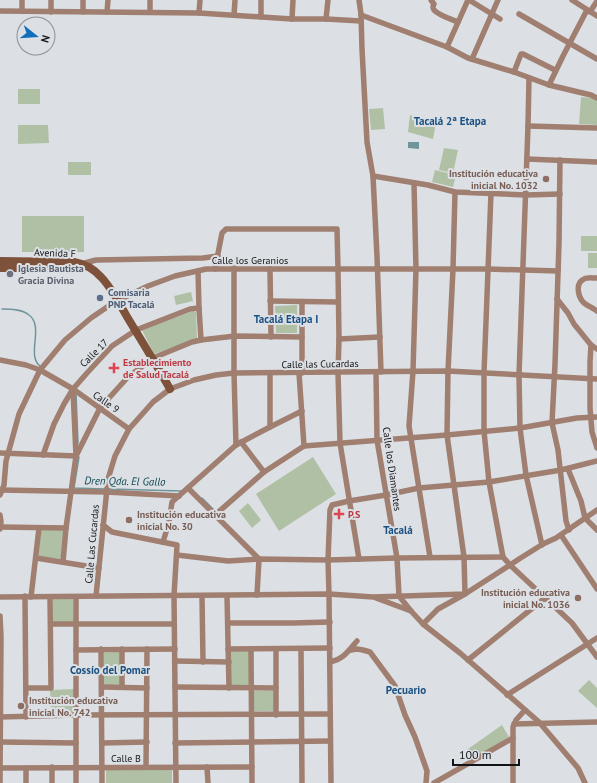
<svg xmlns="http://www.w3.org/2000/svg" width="597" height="783" font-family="'PT Sans',sans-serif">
	<rect width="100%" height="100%" fill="#dce0e5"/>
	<g fill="#afc0a5">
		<rect x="18" y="89" width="22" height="15"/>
		<path d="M581 97 593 98 597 101V125L579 124Z"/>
		<path d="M383 108 385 129 371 130 369 109Z"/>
		<path d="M410 115 436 122 433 139 408 132Z"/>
		<path d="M18 125H48L49 143 18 144Z"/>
		<path d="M444 148 458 150 453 173 439 170Z"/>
		<rect x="68" y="162" width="23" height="13"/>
		<path d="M435 170 456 175 453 187 432 182Z"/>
		<rect x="22" y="216" width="62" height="36"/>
		<rect x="581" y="236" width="16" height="15"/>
		<rect x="588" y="253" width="9" height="15"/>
		<path d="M191 292 193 301 176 305 174 296Z"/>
		<path d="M297 305V333H276L275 306Z"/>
		<path d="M193 311 196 312 197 339 154 354 142 330Z"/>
		<path d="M313 457 336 494 279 531 256 494Z"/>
		<path d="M248 503 261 520 252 528 239 511Z"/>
		<path d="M41 529 65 530 62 559 38 557Z"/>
		<path d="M53 599H73L74 622H52Z"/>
		<rect x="231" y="650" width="18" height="36"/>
		<path d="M121 652V686H104V653Z"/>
		<path d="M589 680 597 688V708L578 691Z"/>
		<path d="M74 689V712L51 714 50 690Z"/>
		<rect x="254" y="691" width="20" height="20"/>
		<path d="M502 725 509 737 474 759 468 749Z"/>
		<rect x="106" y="770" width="66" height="13"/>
	</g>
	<path fill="#6f959b" d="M408 142H419V149L408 148Z"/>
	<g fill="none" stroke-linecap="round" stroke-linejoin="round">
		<g stroke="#6f959b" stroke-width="1.5">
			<path d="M2 309C10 309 22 309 29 315 45 327 25 356 41 367"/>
			<path d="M76 393 78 443"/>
			<path d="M79 457 74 488 105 489"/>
			<path d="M109 489 181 491"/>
			<path d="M202 498 215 511"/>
			<path d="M218 514 223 518"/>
		</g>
		<g stroke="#a07f70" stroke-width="5.5">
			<path d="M51 0V12"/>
			<path d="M83 0V12"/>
			<path d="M359 0 361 14 362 49 367 142 373 176 377 256 381 372"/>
			<path d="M431 0 434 4C433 7 432 7 434 10 438 15 453 20 458 22"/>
			<path d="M469 0 500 19"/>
			<path d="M572 0 597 16"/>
			<path d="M0 11 199 13 292 19H326L361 21"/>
			<path d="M22 11V0"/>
			<path d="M107 12 108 0"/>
			<path d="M150 12V0"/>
			<path d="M590 12 597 1"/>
			<path d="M199 13 200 0"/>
			<path d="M519 14 597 59"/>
			<path d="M234 15 235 0"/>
			<path d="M361 15 447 47 468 58 514 72 549 85 591 95 597 98"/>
			<path d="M261 17V0"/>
			<path d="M292 19 293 0"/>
			<path d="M326 19 328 0"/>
			<path d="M447 47 468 0"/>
			<path d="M472 59 498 0"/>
			<path d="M514 72 521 54H523L555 70"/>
			<path d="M529 78 528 126 519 375 520 428 526 475 542 545"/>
			<path d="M549 85 563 56 587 10"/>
			<path d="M528 126 597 128"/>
			<path d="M527 159 597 162"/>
			<path d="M560 160 559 243 555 364 552 423 558 450 566 521 569 530"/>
			<path d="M373 176 428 185 455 192 526 195 560 194"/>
			<path d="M414 183 416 269 413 371 409 426 430 557"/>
			<path d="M491 193 484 373V431L489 482 503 557 510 565 572 623 597 657"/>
			<path d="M81 264 96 260 203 258 218 256"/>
			<path d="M234 268V373L236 445"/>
			<path d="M215 269 222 233 226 229H337L338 269 339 339 338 373 340 443 359 559"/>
			<path d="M270 269 271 337"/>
			<path d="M198 271 199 308 201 340"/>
			<path d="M597 278C593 278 587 277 584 279 575 283 578 296 583 302 586 305 593 308 597 311"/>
			<path d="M557 299 568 313 574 324 591 345 597 349"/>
			<path d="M270 301 338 302"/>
			<path d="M302 302V373"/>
			<path d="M339 339 380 337"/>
			<path d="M591 345 590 362V408L592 432 597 448"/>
			<path d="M0 360 26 365 40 370 73 389 129 429"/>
			<path d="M376 372 377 440 397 558 399 596 411 611 423 624 460 653 539 722 578 768 585 783"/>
			<path d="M299 373 304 446"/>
			<path d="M270 427V373"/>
			<path d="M241 442 264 472"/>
			<path d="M0 453 76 456"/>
			<path d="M43 455 54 424 64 404 73 389 87 373 112 346 136 330 190 309 199 308"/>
			<path d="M76 456 100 408 127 378 153 358 192 342 201 340 235 336 302 337"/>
			<path d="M568 469 581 501 585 518 597 530"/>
			<path d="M188 488 259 559 257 595"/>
			<path d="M0 490 106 492 179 496"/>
			<path d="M0 495 4 485 6 461 19 414 40 370 65 340 91 318 113 303 148 286 175 276 206 269H488L558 271"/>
			<path d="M0 515 1 522 0 529"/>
			<path d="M215 515 264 472 304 446 447 435 520 428 577 418 597 417"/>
			<path d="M103 525 112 532 177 545 174 596 176 783"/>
			<path d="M0 527 66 528"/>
			<path d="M561 535 597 589"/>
			<path d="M163 542 169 522 172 502 236 445 270 427 302 411"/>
			<path d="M177 555 228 561 259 559 328 560 397 558 503 557"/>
			<path d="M36 558 99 568"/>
			<path d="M63 562 66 528 76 456 73 390"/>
			<path d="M25 596 26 717"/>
			<path d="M96 596 108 479 115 456 129 429 153 402 170 389 194 380 216 375 234 373 448 371 597 379"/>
			<path d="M202 596 203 662"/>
			<path d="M227 596 229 688"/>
			<path d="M0 597 329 594 373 597 465 594 464 557 447 435 448 371 453 269 455 192"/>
			<path d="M31 597 39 528"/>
			<path d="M76 597V783"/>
			<path d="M376 598 411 611"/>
			<path d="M0 616 1 637 0 783"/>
			<path d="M228 623H293L330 622"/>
			<path d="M51 624H174"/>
			<path d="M423 624 438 609 465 594 510 565 519 559 543 544 556 538 597 510"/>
			<path d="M101 649 102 783"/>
			<path d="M122 649V687"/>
			<path d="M228 649 330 648"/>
			<path d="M251 649 252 783"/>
			<path d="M276 649V715"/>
			<path d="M301 649 302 783"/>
			<path d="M76 650 175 649"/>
			<path d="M351 650 357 649 363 650 370 652 395 686 405 715 415 737 427 771 426 783"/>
			<path d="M468 660 545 598"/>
			<path d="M175 661 229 662"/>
			<path d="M330 662C344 659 348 651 357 641"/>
			<path d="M102 687 147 688"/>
			<path d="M175 687 276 688"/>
			<path d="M26 688H51L50 597"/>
			<path d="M507 695 597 638"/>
			<path d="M0 717 76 715 330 714"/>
			<path d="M514 724 597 722"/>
			<path d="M0 742 76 743"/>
			<path d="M102 743 147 742"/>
			<path d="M175 743 330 741"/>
			<path d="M52 767V783"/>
			<path d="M146 767 147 649"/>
			<path d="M207 767 208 783"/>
			<path d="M0 768 252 767"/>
			<path d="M26 768V783"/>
			<path d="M331 783 329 594 328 560 330 510 332 505 349 501 386 495 419 488 489 482 561 470 597 461"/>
			<path d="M434 783 513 738"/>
			<path d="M513 783V727L516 720 525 710"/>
		</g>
		<g stroke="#7e513b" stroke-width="8">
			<path d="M0 261 74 262C85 264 94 269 101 277 111 287 119 303 126 315 141 340 156 364 170 389"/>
			<path d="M0 268H77L81 269"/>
		</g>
	</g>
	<g fill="#8d6e63" stroke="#dce0e5" stroke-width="1.5">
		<circle cx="546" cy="179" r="4"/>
		<circle cx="129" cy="520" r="4"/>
		<circle cx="578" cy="598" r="4"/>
		<circle cx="21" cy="706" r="4"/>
	</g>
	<circle fill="#6b7280" stroke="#dce0e5" stroke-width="1.5" cx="10" cy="274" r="4"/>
	<circle fill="#5c6f8a" stroke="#dce0e5" stroke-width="1.5" cx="100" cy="298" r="4"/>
	<g fill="#e0444e" stroke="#dce0e5" stroke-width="1.5">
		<path d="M112 362h4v4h4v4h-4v4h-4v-4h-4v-4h4z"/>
		<path d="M337 508h4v4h4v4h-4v4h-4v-4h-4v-4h4z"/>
	</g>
	<g text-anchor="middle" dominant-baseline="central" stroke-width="4" stroke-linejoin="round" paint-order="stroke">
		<g font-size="10" font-weight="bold" fill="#785e54" stroke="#dce0e5" text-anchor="end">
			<text x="538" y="173">Institución educativa<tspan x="538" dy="12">inicial No. 1032</tspan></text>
			<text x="137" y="514" text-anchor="start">Institución educativa<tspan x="137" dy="12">inicial No. 30</tspan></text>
			<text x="570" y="592">Institución educativa<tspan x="570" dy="12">inicial No. 1036</tspan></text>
			<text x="29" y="700" text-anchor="start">Institución educativa<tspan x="29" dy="12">inicial No. 742</tspan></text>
		</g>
		<g font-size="10" fill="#131416" stroke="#dce0e5">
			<text transform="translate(55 253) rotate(2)">Avenida F</text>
			<text x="250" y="260">Calle los Geranios</text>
			<text transform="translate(94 353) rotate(-45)">Calle 17</text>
			<text transform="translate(320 364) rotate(-1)">Calle las Cucardas</text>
			<text transform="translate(106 402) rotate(35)">Calle 9</text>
			<text transform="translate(392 469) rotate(82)">Calle los Diamantes</text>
			<text transform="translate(92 544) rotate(-85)">Calle Las Cucardas</text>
			<text x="126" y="758">Calle B</text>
		</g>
		<g font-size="10" font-weight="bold" fill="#5b616d" stroke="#dce0e5" text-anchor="start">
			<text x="18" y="268">Iglesia Bautista<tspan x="18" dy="12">Gracia Divina</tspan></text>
		</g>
		<g font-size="10" font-weight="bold" fill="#4e5e75" stroke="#dce0e5" text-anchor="start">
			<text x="108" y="292">Comisaria<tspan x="108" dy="12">PNP Tacalá</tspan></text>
		</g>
		<g font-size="10" font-weight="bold" fill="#be3a42" stroke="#dce0e5" text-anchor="start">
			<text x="123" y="362">Establecimiento<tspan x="123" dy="12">de Salud Tacalá</tspan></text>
			<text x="348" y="514">P.S</text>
		</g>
		<g font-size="11" font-weight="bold" fill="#1b5082" stroke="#dce0e5">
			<text x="450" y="121">Tacalá 2ª Etapa</text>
			<text x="286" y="319">Tacalá Etapa I</text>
			<text x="398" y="530">Tacalá</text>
			<text x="110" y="670">Cossío del Pomar</text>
			<text x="406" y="690">Pecuario</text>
		</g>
		<g font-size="11" font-style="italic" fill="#114a53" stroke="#dce0e5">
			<text transform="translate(125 481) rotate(1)">Dren Qda. El Gallo</text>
		</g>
	</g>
	<g transform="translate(36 36) rotate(107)"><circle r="19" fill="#dce0e5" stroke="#8c8e92"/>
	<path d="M0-3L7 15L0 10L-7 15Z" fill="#106ebb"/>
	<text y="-6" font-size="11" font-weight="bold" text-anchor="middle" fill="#131416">N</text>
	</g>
	<path d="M453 759v6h66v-6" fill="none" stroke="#131416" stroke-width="2"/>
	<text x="459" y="759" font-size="12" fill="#131416" stroke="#dce0e5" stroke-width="3" paint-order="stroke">100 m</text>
</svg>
